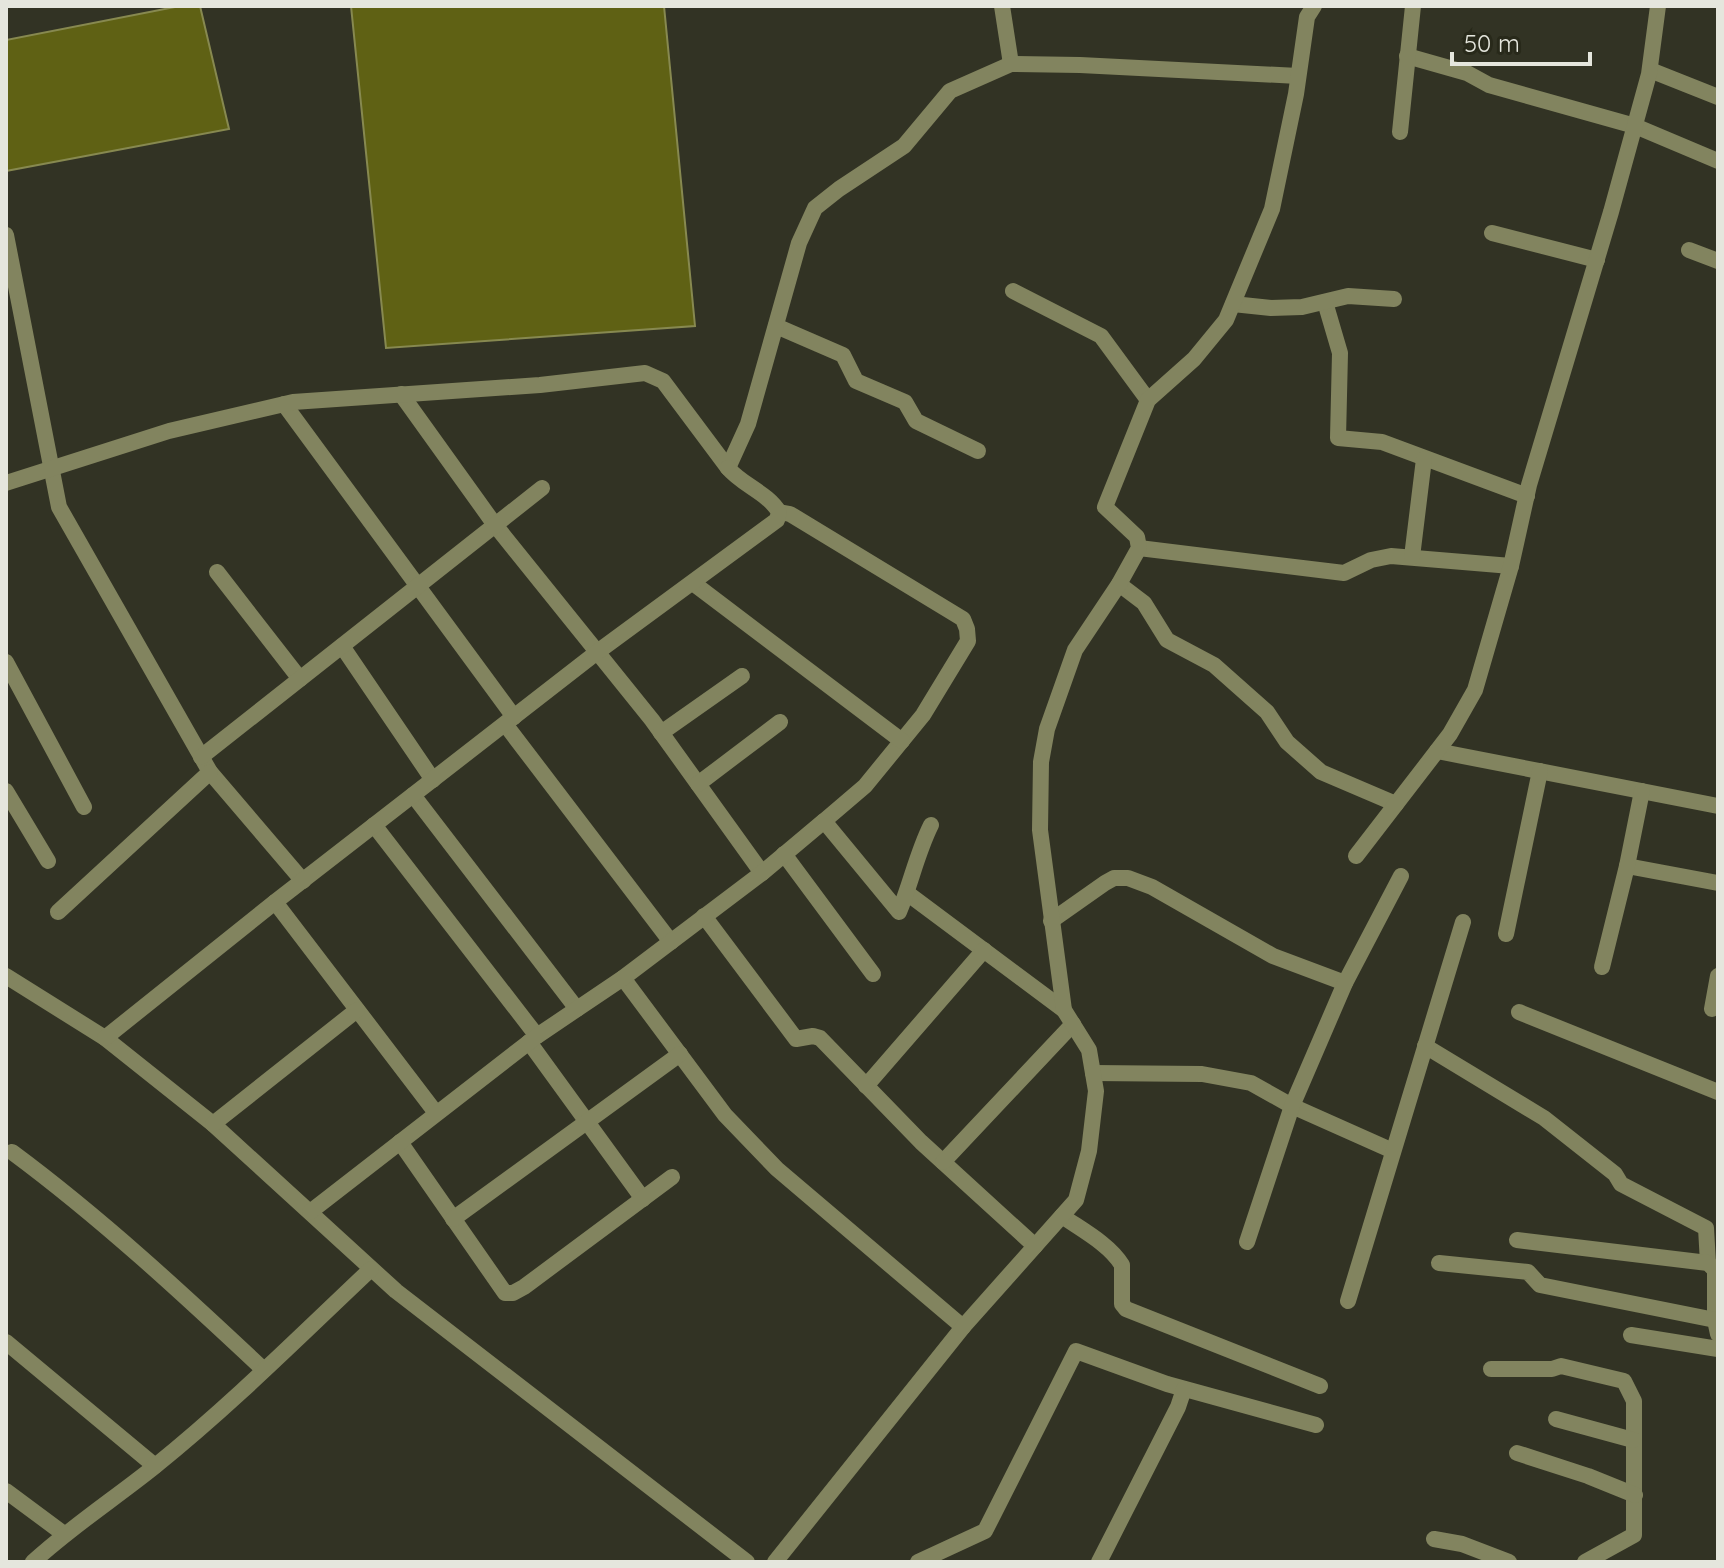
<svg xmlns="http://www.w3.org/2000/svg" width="1724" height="1568" font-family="Quicksand,sans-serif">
	<rect width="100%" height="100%" fill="#323324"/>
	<g fill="#5f6114" stroke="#878950" stroke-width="2">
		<path d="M180 6H200L229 129 6 171V40Z"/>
		<path d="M351 6H664L695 326 386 348Z"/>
	</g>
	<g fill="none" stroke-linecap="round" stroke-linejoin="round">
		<g stroke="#82845f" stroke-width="16">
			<path d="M1002 6 1011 64"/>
			<path d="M1407 56 1467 73 1489 85 1635 126 1718 161"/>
			<path d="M1650 70 1718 97"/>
			<path d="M1400 132 1413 6"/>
			<path d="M1492 233 1597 260"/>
			<path d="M6 235 59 507 210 772 303 881"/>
			<path d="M1689 250 1718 261"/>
			<path d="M1013 291 1101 336 1148 400"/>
			<path d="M1325 302 1340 353 1338 438 1382 442 1527 496"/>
			<path d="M1233 304 1271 308 1302 307 1348 296 1394 299"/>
			<path d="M776 326 843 355 856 381 905 402 916 421 978 451"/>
			<path d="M401 394 495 525 652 720 762 873"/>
			<path d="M284 404 514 717"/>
			<path d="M6 483 169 431 293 402 540 385 645 373 663 381 728 468 748 424 799 243 815 208 839 189 904 146 950 91 1011 64 1080 65 1298 76"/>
			<path d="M779 512 790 514 963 619 967 629 968 641 923 715 865 786 824 821"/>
			<path d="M1139 548 1344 573 1371 560 1391 556 1511 566"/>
			<path d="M1412 557 1424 459"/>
			<path d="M217 572 300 679"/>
			<path d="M693 583 902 741"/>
			<path d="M1119 584 1144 603 1167 640 1214 665 1267 712 1287 742 1321 772 1396 804"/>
			<path d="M342 646 433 780"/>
			<path d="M6 662 84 807"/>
			<path d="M505 724 671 942"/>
			<path d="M661 733 742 676"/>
			<path d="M1437 751 1718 806"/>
			<path d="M201 757 542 488"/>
			<path d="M698 784 780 722"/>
			<path d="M6 791 48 861"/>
			<path d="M413 795 577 1009"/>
			<path d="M374 825 537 1036"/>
			<path d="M784 854 873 974"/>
			<path d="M1356 856 1450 734 1475 690 1511 566 1529 485 1611 212 1649 74 1658 6"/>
			<path d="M1627 866 1718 883"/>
			<path d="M907 893 1064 1010"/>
			<path d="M275 902 436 1113"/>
			<path d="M58 912 210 772"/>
			<path d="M704 916 796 1039 813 1036 820 1038 921 1142 1035 1246"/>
			<path d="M1051 921 1105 883 1114 878H1128L1152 887 1273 956 1345 983"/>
			<path d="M1506 934 1540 771"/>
			<path d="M1602 967 1627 866 1642 791"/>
			<path d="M6 976 105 1038 213 1124 396 1291 747 1562"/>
			<path d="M623 978 725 1115 777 1169 963 1327"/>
			<path d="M1712 1009 1718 976"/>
			<path d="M1519 1012 1718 1092"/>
			<path d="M105 1038 275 902 596 653 777 520 779 512C768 493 742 485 728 468"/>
			<path d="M529 1042 643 1199"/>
			<path d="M1425 1046 1544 1118 1615 1174 1621 1184 1706 1228 1708 1263"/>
			<path d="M1093 1073 1202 1074 1251 1083 1292 1106 1393 1151"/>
			<path d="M866 1086 984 950"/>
			<path d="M213 1124 357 1010"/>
			<path d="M400 1142 505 1293H513L524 1287 672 1177"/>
			<path d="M12 1152C101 1218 183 1294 264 1370"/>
			<path d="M943 1162 1073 1024"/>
			<path d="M310 1212 537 1036 623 978 762 873 824 821 899 912C911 883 917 853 931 825"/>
			<path d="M1062 1216C1082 1230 1109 1244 1122 1265V1304L1126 1309 1320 1386"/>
			<path d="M453 1219 680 1054"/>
			<path d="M1517 1240 1708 1263 1715 1270V1320"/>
			<path d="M1247 1242 1292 1106 1345 983 1401 876"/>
			<path d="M1439 1263 1528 1272 1540 1285 1715 1320 1718 1334"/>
			<path d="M1348 1301 1463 922"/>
			<path d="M1631 1335 1718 1349"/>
			<path d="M6 1342 155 1466"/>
			<path d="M1491 1369H1552L1561 1366 1624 1381 1634 1401V1535L1585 1562"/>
			<path d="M1556 1419 1633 1440"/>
			<path d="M1517 1453 1588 1476 1635 1495"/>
			<path d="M6 1491 64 1534"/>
			<path d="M1434 1539 1462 1544 1509 1562"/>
			<path d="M33 1562C71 1527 114 1499 154 1467 230 1406 300 1336 371 1269"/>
			<path d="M775 1562 963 1327 1076 1200 1089 1151 1096 1091 1089 1050 1064 1010 1040 830 1041 762 1047 729 1075 650 1119 584 1139 548 1137 537 1105 507 1148 400 1194 359 1226 320 1272 209 1296 94 1307 17 1314 6"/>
			<path d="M918 1562 985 1531 1076 1351 1167 1384 1316 1425"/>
			<path d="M1099 1562 1178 1407 1184 1389"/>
		</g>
	</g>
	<rect width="1724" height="1568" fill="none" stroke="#e5e6dd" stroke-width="16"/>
	<path d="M1452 52v12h138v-12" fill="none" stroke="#e5e6dd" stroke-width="4"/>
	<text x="1464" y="52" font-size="24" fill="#e5e6dd" stroke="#28291a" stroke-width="6" paint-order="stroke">50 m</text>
</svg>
